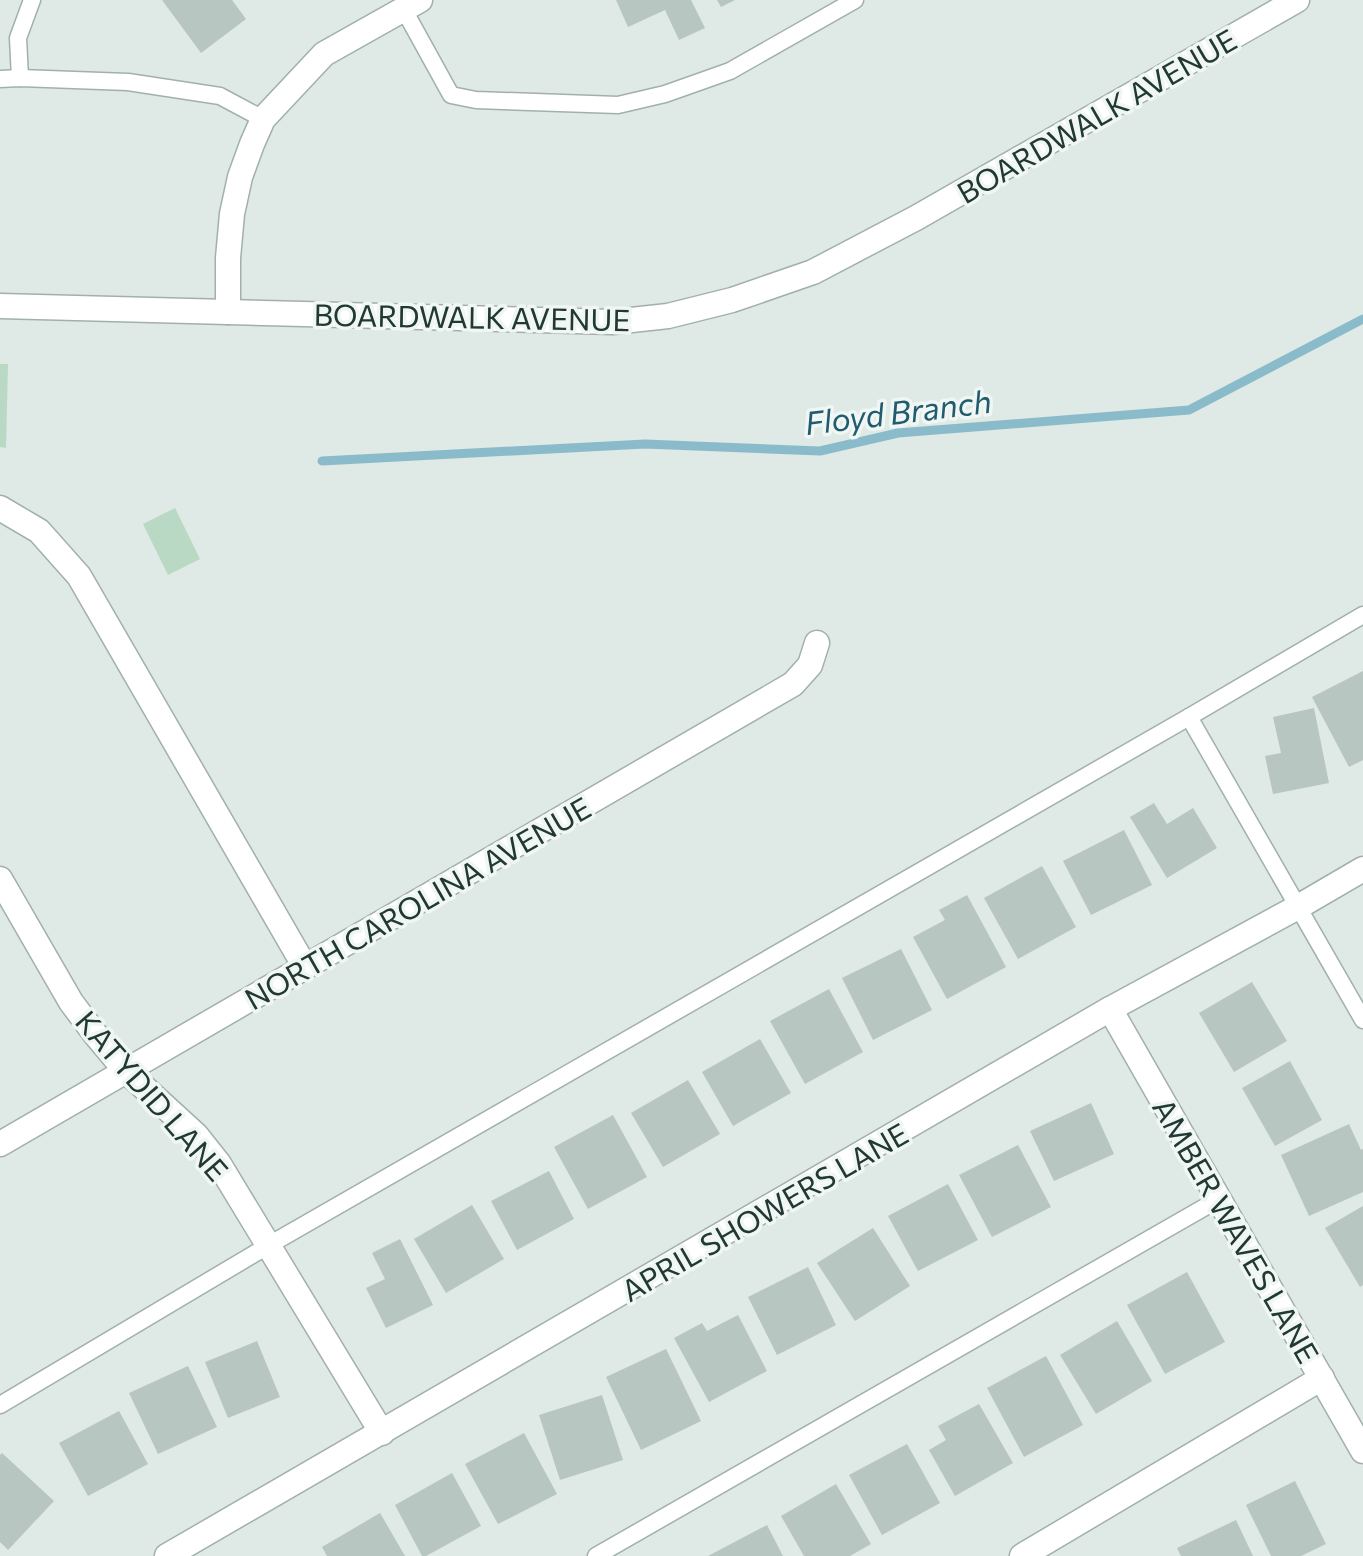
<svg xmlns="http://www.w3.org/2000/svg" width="1363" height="1556" font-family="Commissioner,sans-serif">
	<rect width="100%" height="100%" fill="#dfe9e5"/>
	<g fill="#b9d9c4">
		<path d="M0 364H8L6 448 0 447Z"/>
		<path d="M175 508 200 559 168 575 143 524Z"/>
	</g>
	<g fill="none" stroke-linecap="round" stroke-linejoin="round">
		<path stroke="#8abbcb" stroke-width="9" d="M322 461 645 444 820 451 898 433 1189 410 1363 319"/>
	</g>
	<g fill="#b8c6c2">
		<path d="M162 0H232L246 19 201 53Z"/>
		<path d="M616 0H691L705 28 679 40 665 10 628 27Z"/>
		<path d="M717 0H735L721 7Z"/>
		<path d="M1363 671V760L1349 767 1312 697Z"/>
		<path d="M1314 708 1329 783 1273 794 1265 756 1281 753 1273 717Z"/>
		<path d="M1154 803 1167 824 1193 808 1217 848 1167 878 1130 817Z"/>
		<path d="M1124 830 1152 885 1091 915 1063 861Z"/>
		<path d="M1042 866 1076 927 1018 959 984 898Z"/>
		<path d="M967 895 1006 967 947 999 913 937 945 920 939 910Z"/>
		<path d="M901 949 932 1010 873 1040 842 978Z"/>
		<path d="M1252 982 1287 1041 1234 1072 1199 1013Z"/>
		<path d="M829 989 863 1052 805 1084 770 1021Z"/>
		<path d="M760 1039 791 1093 733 1126 702 1072Z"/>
		<path d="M1290 1061 1322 1120 1275 1146 1242 1088Z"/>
		<path d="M688 1080 720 1134 663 1167 631 1113Z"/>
		<path d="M1091 1103 1114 1154 1054 1181 1030 1131Z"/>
		<path d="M613 1115 647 1177 588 1209 554 1147Z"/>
		<path d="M1349 1124 1361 1150 1363 1149V1192L1309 1216 1281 1155Z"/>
		<path d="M1018 1145 1051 1207 992 1237 959 1175Z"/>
		<path d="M549 1171 574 1219 517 1250 491 1201Z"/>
		<path d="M948 1184 978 1240 918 1271 888 1216Z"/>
		<path d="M472 1205 504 1259 446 1293 414 1239Z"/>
		<path d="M1363 1206V1285L1360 1287 1325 1228Z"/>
		<path d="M873 1228 910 1286 855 1321 817 1263Z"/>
		<path d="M400 1239 433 1305 386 1328 366 1288 385 1279 372 1253Z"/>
		<path d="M808 1267 836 1325 777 1355 748 1297Z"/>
		<path d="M1187 1272 1225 1342 1165 1374 1127 1305Z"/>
		<path d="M738 1315 767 1371 709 1402 674 1338 702 1323 707 1331Z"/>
		<path d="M1117 1321 1152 1381 1096 1414 1060 1355Z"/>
		<path d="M257 1341 280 1397 228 1418 205 1362Z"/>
		<path d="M666 1349 701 1421 641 1450 606 1377Z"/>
		<path d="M1046 1356 1083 1425 1024 1457 987 1388Z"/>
		<path d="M188 1366 217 1427 158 1454 129 1393Z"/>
		<path d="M602 1395 623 1460 560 1480 539 1415Z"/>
		<path d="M979 1404 1013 1463 955 1496 929 1450 946 1440 938 1426Z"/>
		<path d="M119 1411 148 1464 88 1496 59 1443Z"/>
		<path d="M524 1433 557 1494 498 1524 465 1464Z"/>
		<path d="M907 1444 940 1503 882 1535 849 1475Z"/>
		<path d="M2 1453 54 1501 8 1550 0 1542V1455Z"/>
		<path d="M452 1473 481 1526 426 1556H422L395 1505Z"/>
		<path d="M1295 1481 1326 1544 1301 1556H1271L1246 1505Z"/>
		<path d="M836 1484 871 1544 850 1556H804L781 1516Z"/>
		<path d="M380 1513 405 1556H327L322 1547Z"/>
		<path d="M1236 1520 1253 1556H1181L1177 1548Z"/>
		<path d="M767 1525 783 1556H708Z"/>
	</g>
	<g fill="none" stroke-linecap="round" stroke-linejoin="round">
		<g stroke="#a2b0ac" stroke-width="19">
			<g id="service">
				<path d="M403 8 451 95 476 100 618 105 665 94 730 71 855 0"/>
				<path d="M20 78 18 38 32 0"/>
				<path d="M0 79 20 78 128 82 220 96 263 119"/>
				<path d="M1189 717 1363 1020"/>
				<path d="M0 1405 269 1245 1189 717 1363 615"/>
				<path d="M596 1556 1219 1199"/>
			</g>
		</g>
		<g stroke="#a2b0ac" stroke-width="27">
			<g id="minor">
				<path d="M0 306 613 322 668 316 732 300 813 272 916 218 1297 0"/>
				<path d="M228 312V258L232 214 240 177 252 144 263 119 324 54 420 0"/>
				<path d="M0 508 39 531 79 576 305 967"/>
				<path d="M0 879 71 1002 95 1034 126 1071 196 1135 219 1164 382 1433"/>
				<path d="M1110 1009 1363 1451"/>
				<path d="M0 1144 793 684 810 665 817 643"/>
				<path d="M167 1556 1110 1009 1298 907 1363 869"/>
				<path d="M1022 1556 1322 1378"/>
			</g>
		</g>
		<use href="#service" stroke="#fff" stroke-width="16"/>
		<use href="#minor" stroke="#fff" stroke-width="24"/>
	</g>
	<g text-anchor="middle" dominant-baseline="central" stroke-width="7" stroke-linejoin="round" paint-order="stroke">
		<g font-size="30" fill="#213833" stroke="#eff6f3">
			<text transform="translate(1096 115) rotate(-30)">BOARDWALK AVENUE</text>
			<text transform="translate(472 316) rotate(1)">BOARDWALK AVENUE</text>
			<text transform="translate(417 902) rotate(-30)">NORTH CAROLINA AVENUE</text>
			<text transform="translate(153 1095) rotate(49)">KATYDID LANE</text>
			<text transform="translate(764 1211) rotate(-30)">APRIL SHOWERS LANE</text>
			<text transform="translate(1237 1230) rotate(60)">AMBER WAVES LANE</text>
		</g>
		<g font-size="32" font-style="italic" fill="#215b6e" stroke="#eff6f3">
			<text transform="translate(898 411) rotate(-7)">Floyd Branch</text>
		</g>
	</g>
</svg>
